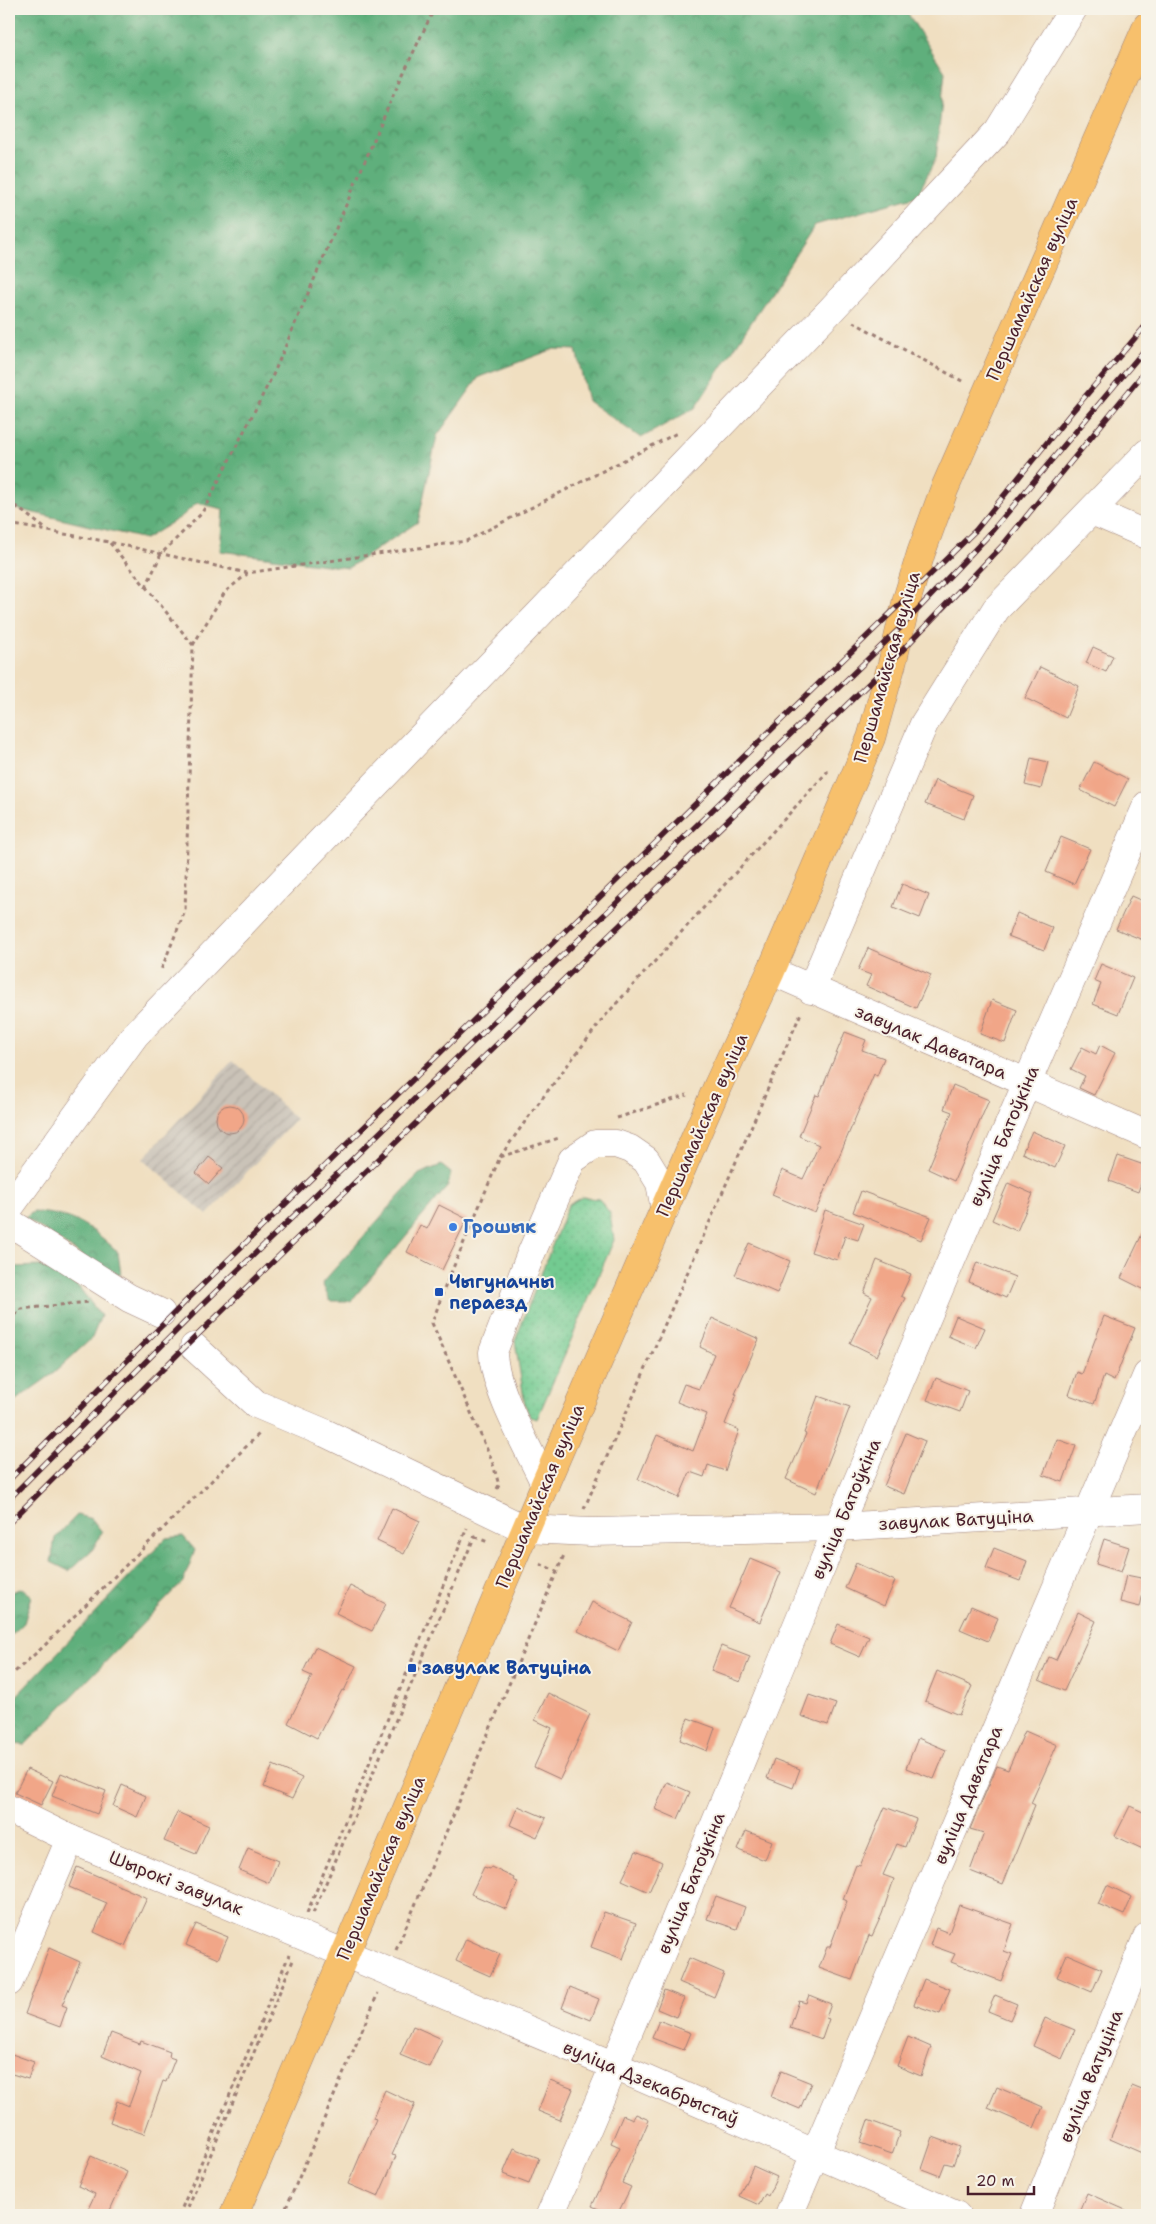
<svg xmlns="http://www.w3.org/2000/svg" width="1156" height="2224" font-family="'Shantell Sans',sans-serif">
	<defs>
		<pattern id="industrial-furrows" width="10" height="10" patternUnits="userSpaceOnUse" patternTransform="scale(1.25)"><rect width="10" height="10" fill="#cac3b8"/><path d="M-1 1l2-2M0 10L10 0M9 11l2-2" fill="none" stroke="#afa79e"/></pattern>
		<pattern id="grass-dots" width="8" height="8" patternUnits="userSpaceOnUse" patternTransform="scale(1.25)"><rect width="8" height="8" fill="#73cb91"/><path d="M2 2h.1M6 6h.1" fill="none" stroke="#65ae7d" stroke-width="1.8" stroke-linecap="round"/></pattern>
		<pattern id="forest-crowns" width="20" height="18" patternUnits="userSpaceOnUse" patternTransform="scale(1.25)"><rect width="20" height="18" fill="#5eaf7b"/><path d="M2 6a3 3 0 1 1 6 0M12 15a3 3 0 1 1 6 0" fill="none" stroke="#508e65"/></pattern>
	</defs>
	<rect width="100%" height="100%" fill="#f7f3e8"/>
	<filter id="ink" filterUnits="userSpaceOnUse"><feTurbulence type="fractalNoise" baseFrequency=".02" numOctaves="2"/><feDisplacementMap in="SourceGraphic" scale="10" xChannelSelector="R" yChannelSelector="G"/><feConvolveMatrix kernelMatrix="1 2 1 2 8 2 1 2 1" color-interpolation-filters="sRGB"/></filter>
	<filter id="wash" filterUnits="userSpaceOnUse"><feTurbulence type="fractalNoise" baseFrequency=".0096" numOctaves="4" result="noise"/><feDisplacementMap in="SourceGraphic" scale="20" xChannelSelector="R" yChannelSelector="G"/><feGaussianBlur stdDeviation="1.12" result="paint"/><feColorMatrix in="noise" values="0 0 0 0 0 0 0 0 0 0 0 0 0 0 0 0 0 1.4 0 .05"/><feComposite in="paint" operator="in"/></filter>
	<g filter="url(#wash)">
		<rect width="100%" height="100%" fill="#f0dfc1"/>
		<path fill="url(#industrial-furrows)" d="M233 1060 296 1119 207 1215 143 1159Z"/>
		<path fill="url(#grass-dots)" stroke="#5e755e" d="M582 1197 599 1199 610 1213 614 1240 537 1419 530 1417 525 1405 515 1341 568 1205Z"/>
		<g fill="url(#forest-crowns)" stroke="#546753">
			<path d="M9 9H905L945 72 936 158 917 196 815 225 695 408 641 438 588 401 576 350 554 349 479 377 437 436 418 522 348 568 220 551 223 509 197 503 181 517 145 539 9 507Z"/>
			<path d="M441 1165 451 1173 448 1186 351 1301H330L322 1283 419 1174Z"/>
			<path d="M33 1212C74 1214 89 1225 118 1252L121 1275 108 1273 25 1218Z"/>
			<path d="M42 1266 78 1286 101 1316 92 1338 54 1373 16 1400 9 1409V1267Z"/>
			<path d="M77 1515 92 1519 102 1532 93 1549 69 1571 51 1562 55 1538Z"/>
			<path d="M183 1536 195 1550 183 1582 25 1745 10 1744 9 1704 166 1538Z"/>
			<path d="M22 1588 32 1596 24 1623 9 1637V1593Z"/>
		</g>
		<g id="blocks">
			<g fill="#f1a688">
				<path d="M1093 647 1113 656 1106 672 1086 663Z"/>
				<path d="M1040 667 1079 686 1066 718 1025 698Z"/>
				<path d="M1031 758 1048 762 1041 789 1025 785Z"/>
				<path d="M1094 762 1128 779 1114 807 1080 790Z"/>
				<path d="M935 780 973 795 964 819 925 804Z"/>
				<path d="M1061 837 1090 849 1074 884 1046 872Z"/>
				<path d="M902 884 929 895 920 918 893 907Z"/>
				<path d="M1131 896 1147 903V930L1143 940 1116 929Z"/>
				<path d="M1017 913 1053 928 1044 950 1008 936Z"/>
				<path d="M868 948 931 975 916 1008 866 986 871 975 858 970Z"/>
				<path d="M1101 964 1133 978 1118 1014 1093 1004 1101 984 1094 981Z"/>
				<path d="M992 1000 1017 1010 1005 1043 980 1034Z"/>
				<path d="M845 1032 866 1040 862 1050 884 1058 877 1076 874 1074 815 1213 772 1195 782 1170 803 1179 819 1145 799 1136 816 1095 819 1096Z"/>
				<path d="M1100 1045 1115 1053 1094 1095 1079 1088 1085 1076 1071 1069 1082 1047 1096 1054Z"/>
				<path d="M953 1085 989 1100 954 1181 928 1169 952 1112 944 1109Z"/>
				<circle cx="230" cy="1119" r="14"/>
				<path d="M1032 1131 1065 1146 1055 1168 1022 1153Z"/>
				<path d="M1118 1156 1147 1166 1138 1192 1109 1181Z"/>
				<path d="M209 1157 223 1168 209 1184 196 1173Z"/>
				<path d="M1008 1183 1033 1194 1017 1231 992 1220Z"/>
				<path d="M861 1191 931 1217 921 1240 853 1212Z"/>
				<path d="M439 1205 467 1219 442 1270 407 1252 420 1225 427 1229Z"/>
				<path d="M825 1210 864 1224 858 1240 845 1236 837 1260 811 1252Z"/>
				<path d="M1147 1224V1291L1121 1278Z"/>
				<path d="M749 1243 790 1261 777 1293 735 1275Z"/>
				<path d="M877 1260 911 1274 901 1296 905 1298 877 1356 850 1343 872 1297 864 1293Z"/>
				<path d="M977 1262 1015 1277 1006 1298 969 1282Z"/>
				<path d="M956 1316 985 1328 976 1348 948 1336Z"/>
				<path d="M1104 1316 1135 1328 1114 1381 1104 1376 1094 1404 1069 1395 1077 1372 1082 1374Z"/>
				<path d="M712 1318 759 1339 735 1394H737L725 1424 739 1430 725 1471 708 1465 704 1477 690 1472 679 1498 638 1479 657 1435 693 1451 707 1414 677 1402 684 1384 699 1389 714 1354 700 1347Z"/>
				<path d="M936 1378 968 1391 960 1412 927 1400Z"/>
				<path d="M818 1396 850 1407 816 1493 786 1479 806 1434 804 1433Z"/>
				<path d="M906 1433 925 1441 904 1494 884 1486Z"/>
				<path d="M1057 1439 1076 1446 1063 1482 1043 1475Z"/>
				<path d="M392 1508 420 1521 404 1554 377 1541Z"/>
				<path d="M1104 1539 1129 1547 1121 1572 1096 1564Z"/>
				<path d="M994 1548 1027 1561 1020 1581 986 1568Z"/>
				<path d="M750 1559 781 1572 760 1622 729 1608Z"/>
				<path d="M856 1563 895 1581 884 1606 845 1588Z"/>
				<path d="M1126 1575 1146 1579 1140 1607 1120 1602Z"/>
				<path d="M350 1586 386 1604 372 1631 336 1613Z"/>
				<path d="M592 1602 632 1622 618 1651 578 1631Z"/>
				<path d="M971 1606 998 1618 988 1641 960 1629Z"/>
				<path d="M1078 1612 1096 1621 1064 1691 1039 1680 1049 1657 1056 1660Z"/>
				<path d="M838 1624 869 1637 860 1657 830 1644Z"/>
				<path d="M721 1646 750 1657 740 1682 711 1671Z"/>
				<path d="M315 1647 356 1666 344 1691 342 1690 317 1738 288 1723 312 1676 303 1672Z"/>
				<path d="M937 1671 972 1686 959 1715 925 1701Z"/>
				<path d="M548 1693 590 1714 560 1779 534 1767 552 1728 535 1720Z"/>
				<path d="M809 1695 836 1704 828 1725 801 1716Z"/>
				<path d="M688 1718 715 1728 707 1751 680 1740Z"/>
				<path d="M1025 1731 1057 1745 1031 1803 1035 1805 1003 1884 970 1871 984 1833 970 1829 997 1766 1008 1770Z"/>
				<path d="M918 1738 946 1750 934 1779 906 1768Z"/>
				<path d="M774 1759 800 1769 793 1788 767 1778Z"/>
				<path d="M273 1765 302 1778 292 1799 264 1787Z"/>
				<path d="M27 1769 53 1781 41 1805 15 1793Z"/>
				<path d="M61 1773 106 1791 97 1814 52 1796Z"/>
				<path d="M667 1782 690 1792 678 1819 655 1809Z"/>
				<path d="M122 1785 146 1796 137 1817 113 1806Z"/>
				<path d="M518 1806 546 1818 537 1837 510 1825Z"/>
				<path d="M1130 1806 1147 1814V1851L1115 1836Z"/>
				<path d="M885 1807 916 1819 905 1847 897 1844 883 1875 894 1879 882 1914 872 1936 869 1935 852 1980 819 1968 827 1947H830L847 1901 843 1899 856 1865 860 1866Z"/>
				<path d="M177 1812 209 1826 196 1854 164 1841Z"/>
				<path d="M746 1831 772 1841 765 1860 738 1850Z"/>
				<path d="M248 1848 278 1861 269 1883 239 1870Z"/>
				<path d="M636 1851 662 1862 649 1892 622 1880Z"/>
				<path d="M77 1867 147 1898 125 1946 94 1932 107 1903 69 1887Z"/>
				<path d="M484 1867 490 1869 491 1867 514 1878 513 1880 518 1882 506 1909 471 1894Z"/>
				<path d="M1107 1885 1132 1897 1124 1915 1098 1904Z"/>
				<path d="M716 1896 745 1907 737 1929 707 1919Z"/>
				<path d="M959 1905 1013 1924 1004 1951 1012 1954 1001 1981 951 1962 955 1954 930 1945 936 1928 949 1933Z"/>
				<path d="M604 1912 636 1923 623 1959 591 1947Z"/>
				<path d="M196 1924 228 1937 218 1959 186 1945Z"/>
				<path d="M466 1939 500 1954 490 1976 456 1961Z"/>
				<path d="M49 1948 80 1962 62 2005 67 2007 60 2027 25 2014Z"/>
				<path d="M1067 1954 1102 1969 1092 1992 1057 1977Z"/>
				<path d="M689 1958 724 1973 714 1997 679 1982Z"/>
				<path d="M924 1979 950 1989 940 2014 914 2005Z"/>
				<path d="M570 1987 599 1999 591 2020 562 2008Z"/>
				<path d="M664 1990 684 1998 676 2017 657 2009Z"/>
				<path d="M809 1995 831 2004 826 2018 829 2019 822 2039 790 2028 799 2001 806 2003Z"/>
				<path d="M995 1995 1017 2004 1010 2020 988 2011Z"/>
				<path d="M1045 2018 1075 2030 1062 2059 1033 2046Z"/>
				<path d="M659 2020 691 2033 684 2050 652 2038Z"/>
				<path d="M413 2026 442 2039 429 2067 400 2055Z"/>
				<path d="M111 2033 140 2044 141 2041 170 2052 169 2057 175 2059 166 2082 163 2081 144 2134 110 2122 117 2101 129 2106 141 2073 102 2056Z"/>
				<path d="M908 2037 931 2047 921 2076 897 2066Z"/>
				<path d="M9 2053 34 2062 28 2079 9 2073Z"/>
				<path d="M781 2071 811 2083 800 2109 771 2097Z"/>
				<path d="M550 2080 573 2089 560 2120 538 2111Z"/>
				<path d="M1132 2086 1147 2092V2140L1142 2153 1110 2139Z"/>
				<path d="M997 2087 1043 2107 1034 2128 988 2108Z"/>
				<path d="M385 2090 415 2104 392 2155 396 2156 378 2197 348 2184 376 2119 373 2118Z"/>
				<path d="M636 2114 649 2120 622 2183 631 2187 617 2215H612L592 2206 620 2147 611 2143 623 2115 633 2119Z"/>
				<path d="M868 2120 900 2132 892 2154 860 2143Z"/>
				<path d="M933 2137 960 2147 953 2165 945 2163 940 2176 922 2169Z"/>
				<path d="M514 2148 539 2158 529 2184 503 2174Z"/>
				<path d="M91 2156 127 2172 108 2215H103L88 2209 95 2194 78 2186Z"/>
				<path d="M753 2166 777 2177 768 2196 765 2194 759 2205 739 2196Z"/>
				<path d="M1087 2193 1137 2215H1078Z"/>
			</g>
		</g>
	</g>
	<g filter="url(#ink)">
		<use href="#blocks" fill-opacity="0" stroke="#9d7f76" stroke-width="1"/>
		<g fill="none" stroke-linecap="round" stroke-linejoin="round">
			<g stroke="#9d7f76" stroke-width="29">
				<g id="minor">
					<path d="M1092 511 1147 535"/>
					<path d="M771 971 1147 1135"/>
					<path d="M811 990 924 724 996 609 1147 453"/>
					<path d="M9 1208 135 1035 831 310 998 131 1073 9"/>
					<path d="M9 1222 129 1298 161 1313"/>
					<path d="M194 1347 256 1404 325 1433 525 1529 591 1532 838 1527 1147 1508"/>
					<path d="M545 1484C528 1447 494 1390 493 1352L530 1256 572 1160 595 1144H616L630 1149 646 1160 660 1183 665 1209"/>
					<path d="M9 1809 70 1839 615 2066 956 2215"/>
					<path d="M9 1982 70 1839"/>
					<path d="M550 2215C650 1987 742 1756 838 1527 939 1286 1043 1045 1147 805"/>
					<path d="M789 2215 1147 1375"/>
					<path d="M1034 2215 1147 1937"/>
				</g>
			</g>
			<g stroke="#9d7f76" stroke-width="29">
				<path id="major" d="M234 2215 545 1484 718 1085 771 971 871 738 893 660 907 599 921 553 944 490 1147 26"/>
			</g>
			<g stroke="#9d7f76" stroke-width="3" stroke-dasharray="4 4" stroke-linecap="butt">
				<path d="M853 322 964 382"/>
				<path d="M9 501 47 530"/>
				<path d="M9 524 109 542 247 573 466 541 677 433"/>
				<path d="M110 543 193 645 185 911 161 970"/>
				<path d="M146 587 161 554 202 513 273 375 395 91 434 9"/>
				<path d="M193 645 225 592 247 574"/>
				<path d="M617 1118 687 1095"/>
				<path d="M500 1157 534 1109 605 1016 828 771"/>
				<path d="M9 1321 21 1309 89 1302"/>
				<path d="M497 1489 499 1485 492 1461 432 1323 445 1287 500 1157 559 1138"/>
				<path d="M584 1509 801 1013"/>
				<path d="M475 1537 488 1542"/>
				<path d="M540 1564 556 1571"/>
				<path d="M9 1677 43 1647 261 1432"/>
				<path d="M307 1913 467 1528"/>
				<path d="M313 1913 476 1533"/>
				<path d="M396 1950 564 1555"/>
				<path d="M179 2215 289 1955"/>
				<path d="M185 2215 294 1958"/>
				<path d="M283 2215 378 1993"/>
			</g>
			<use href="#minor" stroke="#fff" stroke-width="28"/>
			<use href="#major" stroke="#f7c06c" stroke-width="28"/>
			<g stroke="#4a1f2b" stroke-width="5.5">
				<g id="rail">
					<path d="M9 1480 191 1296 976 530 1071 413 1147 324"/>
					<path d="M9 1499 201 1306 900 628 986 538 1147 347"/>
					<path d="M9 1523 180 1352 893 660 1002 546 1147 369"/>
				</g>
			</g>
			<use href="#rail" stroke="#f7f3e8" stroke-width="4" stroke-dasharray="11" stroke-linecap="butt"/>
		</g>
	</g>
	<circle fill="#3f7fe0" stroke="#f7f3e8" stroke-width="2" cx="453" cy="1227" r="5"/>
	<g fill="#1a4fb4" stroke="#f7f3e8" stroke-width="2">
		<rect x="434" y="1287" width="10" height="10" rx="2.5"/>
		<rect x="407" y="1663" width="10" height="10" rx="2.5"/>
	</g>
	<g text-anchor="middle" dominant-baseline="central" stroke-width="4" stroke-linejoin="round" paint-order="stroke">
		<g font-size="18" fill="#4a1f2b" stroke="#f7f3e8">
			<text transform="translate(1032 289) rotate(-66)">Першамайская вуліца</text>
			<text transform="translate(887 667) rotate(-74)">Першамайская вуліца</text>
			<text transform="translate(931 1042) rotate(23)">завулак Даватара</text>
			<text transform="translate(702 1125) rotate(-66)">Першамайская вуліца</text>
			<text transform="translate(1004 1136) rotate(-67)">вуліца Батоўкіна</text>
			<text transform="translate(540 1496) rotate(-67)">Першамайская вуліца</text>
			<text transform="translate(846 1509) rotate(-67)">вуліца Батоўкіна</text>
			<text transform="translate(956 1520) rotate(-3)">завулак Ватуціна</text>
			<text transform="translate(968 1795) rotate(-67)">вуліца Даватара</text>
			<text transform="translate(381 1868) rotate(-67)">Першамайская вуліца</text>
			<text transform="translate(176 1883) rotate(22)">Шырокі завулак</text>
			<text transform="translate(691 1883) rotate(-68)">вуліца Батоўкіна</text>
			<text transform="translate(1091 2076) rotate(-68)">вуліца Ватуціна</text>
			<text transform="translate(651 2083) rotate(23)">вуліца Дзекабрыстаў</text>
		</g>
		<g font-size="18" font-weight="bold" fill="#366cbe" stroke="#f7f3e8" text-anchor="start">
			<text x="463" y="1227">Грошык</text>
		</g>
		<g font-size="18" font-weight="bold" fill="#164399" stroke="#f7f3e8" text-anchor="start">
			<text x="449" y="1282">Чыгуначны<tspan x="449" dy="21">пераезд</tspan></text>
			<text x="422" y="1668">завулак Ватуціна</text>
		</g>
	</g>
	<rect width="1156" height="2224" fill="none" stroke="#f7f3e8" stroke-width="30"/>
	<path d="M968 2186v8h66v-8" fill="none" stroke="#4a1f2b" stroke-width="2.5"/>
	<text x="976" y="2186" font-size="15" fill="#4a1f2b" stroke="#f7f3e8" stroke-width="4" paint-order="stroke">20 m</text>
</svg>
